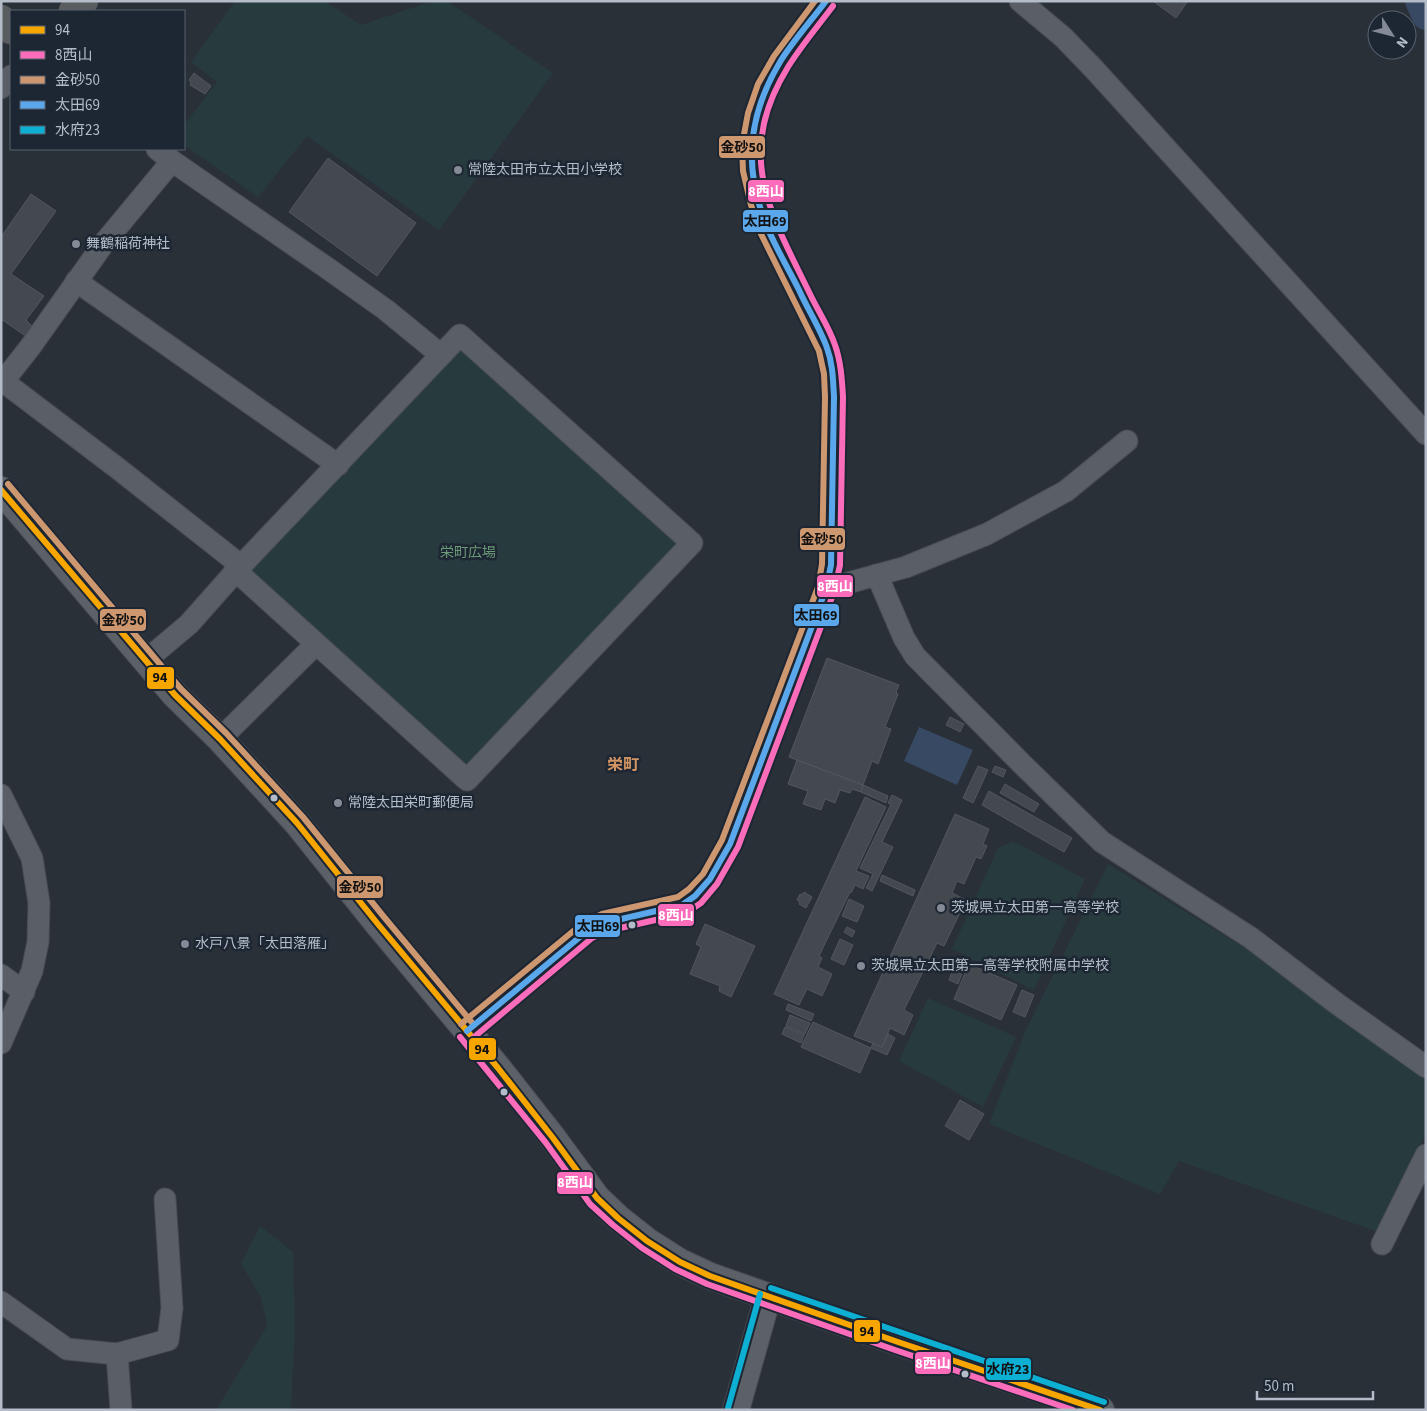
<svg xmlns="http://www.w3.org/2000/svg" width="1427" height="1411" font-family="'Source Sans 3','Noto Sans JP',sans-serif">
	<rect width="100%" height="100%" fill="#2a3038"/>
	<g fill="#273a3e">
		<path d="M235 1H325L361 25 433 1H447L553 73 439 230 307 136 258 197 184 145V125L217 82 191 62Z"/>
		<path d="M460 341 681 540 471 770 247 571Z"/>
		<path d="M1013 841 1085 879 1034 990 952 949 998 848Z"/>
		<path d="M1108 864 1246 949 1426 1079V1133L1378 1232 1179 1161 1160 1194 989 1124 1025 1032Z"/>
		<path d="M928 998 1016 1037 983 1107 899 1061Z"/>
		<path d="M260 1226 293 1252 295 1329 291 1407 294 1410H216L267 1326 261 1297 241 1264Z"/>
	</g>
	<path fill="#384963" d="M919 727 973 750 957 785 904 761Z"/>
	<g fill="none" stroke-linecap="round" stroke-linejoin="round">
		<path stroke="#384963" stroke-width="28" d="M1419 1 1426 16"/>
	</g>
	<g fill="#444950" stroke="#52575f">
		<path d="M1153 1H1188L1176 18Z"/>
		<path d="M194 73 211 86 205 94 190 85 191 82 189 80Z"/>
		<path d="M328 158 416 223 377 276 289 212Z"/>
		<path d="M31 194 56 211 11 274 44 296 26 320 33 327 27 337 1 319V237Z"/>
		<path d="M827 658 899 685 896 692 898 694 885 727 891 729 878 764 872 761 863 785 789 757Z"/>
		<path d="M950 717 964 724 960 732 946 725Z"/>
		<path d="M797 760 863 785 861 792 852 789 850 793 840 790 835 803 825 799 821 810 803 804 808 791 788 784Z"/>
		<path d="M978 766 988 770 973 803 963 798Z"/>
		<path d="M995 766 1006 770 1003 777 992 772Z"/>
		<path d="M1005 784 1039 804 1034 812 1000 793Z"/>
		<path d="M863 785 888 796 886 803 861 792Z"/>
		<path d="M989 791 1072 838 1064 852 982 805Z"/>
		<path d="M892 795 902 800 882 842 893 847 872 891 866 888 873 874 860 868 891 804 888 803Z"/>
		<path d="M865 797 886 807 856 871 869 876 863 889 855 885 851 893 850 892 819 956 822 958 818 967 832 974 822 996 807 989 799 1005 774 994Z"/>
		<path d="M955 814 989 829 983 844 987 846 981 859 976 857 964 884 957 881 952 893 966 900 944 946 937 943 904 1010 913 1015 904 1035 890 1028 882 1047 854 1036Z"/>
		<path d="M882 875 915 890 913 896 880 881Z"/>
		<path d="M804 892 812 897 806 908 799 904 800 902 797 900 800 894 802 895Z"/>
		<path d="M849 899 864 906 857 922 842 916Z"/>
		<path d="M705 924 755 946 731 997 719 991 720 986 690 974 701 947 696 944Z"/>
		<path d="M847 927 855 931 852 937 844 932Z"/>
		<path d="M840 939 853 945 844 965 831 959Z"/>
		<path d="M969 964 1017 985 1001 1020 954 999Z"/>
		<path d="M953 970 962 974 958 984 949 980Z"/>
		<path d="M1022 990 1034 995 1025 1017 1013 1012Z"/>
		<path d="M788 1004 814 1014 811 1021 786 1010Z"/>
		<path d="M790 1015 810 1023 805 1034 786 1026Z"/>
		<path d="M813 1022 871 1048 860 1073 801 1047Z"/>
		<path d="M785 1027 804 1035 801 1043 782 1034Z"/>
		<path d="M888 1034 895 1038 887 1055 871 1048 873 1043 882 1047Z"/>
		<path d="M960 1100 984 1114 969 1140 945 1126Z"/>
	</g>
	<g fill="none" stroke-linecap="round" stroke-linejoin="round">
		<g stroke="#484c53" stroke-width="23">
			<g id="minor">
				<path d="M1020 1 1063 37 1093 68 1426 434"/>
				<path d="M1 88 11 76"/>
				<path d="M157 149 172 161 330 270 386 310 441 355"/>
				<path d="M76 281 338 465"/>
				<path d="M4 382 116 467 234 560 236 571 467 780 692 543 460 335 236 571 189 624 145 661"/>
				<path d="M1 384 31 346 104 243 172 161"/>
				<path d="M877 575 904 638 915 656 1023 765 1102 842 1251 938 1336 1003 1426 1067"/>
				<path d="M826 589 906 567 987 534 1066 491 1127 441"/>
				<path d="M220 739 316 644"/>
				<path d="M1 795 32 858 39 903 38 942 32 971 1 1043"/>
				<path d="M1 975 24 992"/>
				<path d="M467 1031 587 931 604 923 682 905 695 896 710 879 730 844 826 589 831 565 834 397 833 373 827 348 768 228 759 202 752 170 751 145 756 115 766 88 781 61 826 1"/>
				<path d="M1382 1244 1426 1155"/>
				<path d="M1 1302 67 1349 117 1354 168 1340 172 1308 165 1199"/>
				<path d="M117 1354 121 1410"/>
			</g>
		</g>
		<g stroke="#484c55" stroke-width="28">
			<g id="major">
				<path d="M1 490 175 695 220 739 297 823 377 923 498 1068 553 1138 597 1198 618 1218 647 1241 680 1262 710 1276 898 1342 1101 1410"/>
				<path d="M736 1410 768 1296"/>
			</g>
		</g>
		<g stroke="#474c53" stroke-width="29">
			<g id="highway">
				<path d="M73 11 84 1"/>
				<path d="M1 19 11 30"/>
			</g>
		</g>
		<use href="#minor" stroke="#5a5e66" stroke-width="21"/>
		<use href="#major" stroke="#5c6168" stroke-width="26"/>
		<use href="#highway" stroke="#5a5d60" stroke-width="28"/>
		<g stroke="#1d2633" stroke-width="10">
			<path id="bus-1" d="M1 490 175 695 220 739 297 823 377 923 498 1068 553 1138 597 1198 618 1218 647 1241 680 1262 710 1276 898 1342 1100 1410"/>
		</g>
		<g stroke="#1d2633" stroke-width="10">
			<g id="bus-2">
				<path d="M460 1037 546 1143 590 1204 613 1225 642 1248 675 1269 707 1284 895 1350 1073 1410"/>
				<path d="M473 1038 592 938 607 931 686 913 701 903 717 884 738 847 834 592 840 565 843 397C842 380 841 362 835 345 829 327 818 311 810 294 770 212 734 155 788 67 801 46 818 26 833 6"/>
			</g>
		</g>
		<g stroke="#1d2633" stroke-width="10">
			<g id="bus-3">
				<path d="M8 484 181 689 226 733 303 817 384 917 474 1025"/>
				<path d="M461 1024 583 923 602 914 678 897 689 889 703 874 722 840 818 587 822 564 825 397 824 374 819 351 760 232 751 205 743 171 742 145 748 113 758 84 774 56 815 1"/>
			</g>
		</g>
		<g stroke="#1d2633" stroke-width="10">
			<path id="bus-4" d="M467 1031 587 931 604 923 682 905 695 896 710 879 730 844 826 589 831 565 834 397C833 381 833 364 827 348 821 330 807 308 799 290 789 270 777 250 768 229 743 170 747 117 780 62 793 41 811 21 826 1"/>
		</g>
		<g stroke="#1d2633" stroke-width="10">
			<g id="bus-5">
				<path d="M771 1288 1104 1402"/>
				<path d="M728 1408 760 1294"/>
			</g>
		</g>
		<use href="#bus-1" stroke="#f7a600" stroke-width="6"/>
		<use href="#bus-2" stroke="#fb6dba" stroke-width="6"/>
		<use href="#bus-3" stroke="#cd976f" stroke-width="6"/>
		<use href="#bus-4" stroke="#5aa8eb" stroke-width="6"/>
		<use href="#bus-5" stroke="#0dafd3" stroke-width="6"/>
	</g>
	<g fill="#848b96" stroke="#1d2633" stroke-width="2">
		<circle cx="458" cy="170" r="5"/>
		<circle cx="76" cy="244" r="5"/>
		<circle cx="338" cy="803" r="5"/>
		<circle cx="941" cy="908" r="5"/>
		<circle cx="185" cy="944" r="5"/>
		<circle cx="861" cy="966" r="5"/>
	</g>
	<g fill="#b4bcc9" stroke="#1d2633" stroke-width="2">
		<circle cx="274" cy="798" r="4.5"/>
		<circle cx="632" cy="925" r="4.5"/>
		<circle cx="504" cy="1092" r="4.5"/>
		<circle cx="965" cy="1374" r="4.5"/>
	</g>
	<g text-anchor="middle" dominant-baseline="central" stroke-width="5" stroke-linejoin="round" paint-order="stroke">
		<g font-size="14" fill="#b4bcc9" stroke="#1d2633" text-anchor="start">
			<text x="468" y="170">常陸太田市立太田小学校</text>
			<text x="86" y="244">舞鶴稲荷神社</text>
			<text x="348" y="803">常陸太田栄町郵便局</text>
			<text x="951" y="908">茨城県立太田第一高等学校</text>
			<text x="195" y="944">水戸八景「太田落雁」</text>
			<text x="871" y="966">茨城県立太田第一高等学校附属中学校</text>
		</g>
		<g font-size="14" fill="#6b9a76" stroke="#1d2633">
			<text x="468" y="553">栄町広場</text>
		</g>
		<g font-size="16" font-weight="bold" fill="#d59563" stroke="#1d2633">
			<text x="623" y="765">栄町</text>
		</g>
	</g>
	<g stroke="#1d2633" stroke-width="2">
		<rect x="718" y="135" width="48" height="24" rx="5" fill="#cd976f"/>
		<rect x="747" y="179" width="38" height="24" rx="5" fill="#fb6dba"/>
		<rect x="742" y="209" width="47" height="24" rx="5" fill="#5aa8eb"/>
		<rect x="799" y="527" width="47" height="24" rx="5" fill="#cd976f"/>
		<rect x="816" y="574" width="38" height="24" rx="5" fill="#fb6dba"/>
		<rect x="793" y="603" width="47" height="24" rx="5" fill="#5aa8eb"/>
		<rect x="99" y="608" width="48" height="24" rx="5" fill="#cd976f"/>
		<rect x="146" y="666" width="29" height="24" rx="5" fill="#f7a600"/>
		<rect x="336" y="875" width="48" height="24" rx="5" fill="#cd976f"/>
		<rect x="657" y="903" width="38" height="24" rx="5" fill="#fb6dba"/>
		<rect x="574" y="914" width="47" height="24" rx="5" fill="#5aa8eb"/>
		<rect x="468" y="1037" width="29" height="24" rx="5" fill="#f7a600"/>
		<rect x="556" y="1171" width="38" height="24" rx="5" fill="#fb6dba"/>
		<rect x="853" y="1319" width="28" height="24" rx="5" fill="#f7a600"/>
		<rect x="914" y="1351" width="38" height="24" rx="5" fill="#fb6dba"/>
		<rect x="985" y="1357" width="47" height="24" rx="5" fill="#0dafd3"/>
	</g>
	<g font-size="14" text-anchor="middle" font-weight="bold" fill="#fff">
		<text x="766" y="196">8西山</text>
		<text x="835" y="591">8西山</text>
		<text x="676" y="920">8西山</text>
		<text x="575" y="1187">8西山</text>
		<text x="933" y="1368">8西山</text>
	</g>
	<g font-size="14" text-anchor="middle" font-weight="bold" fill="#111">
		<text x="742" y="152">金砂50</text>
		<text x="765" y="226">太田69</text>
		<text x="822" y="544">金砂50</text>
		<text x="816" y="620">太田69</text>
		<text x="123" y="625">金砂50</text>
		<text x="160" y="682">94</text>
		<text x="360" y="892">金砂50</text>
		<text x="598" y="931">太田69</text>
		<text x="482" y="1054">94</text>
		<text x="867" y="1336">94</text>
		<text x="1008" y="1374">水府23</text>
	</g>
	<rect width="1427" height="1411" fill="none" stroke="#b4bcc9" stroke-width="5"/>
	<rect x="10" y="10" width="175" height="140" fill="#1d2633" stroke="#59626f"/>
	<rect x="20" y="26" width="25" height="8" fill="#f7a600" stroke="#59626f"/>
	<text x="55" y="35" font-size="15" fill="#b4bcc9">94</text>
	<rect x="20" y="51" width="25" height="8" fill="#fb6dba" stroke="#59626f"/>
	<text x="55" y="60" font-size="15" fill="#b4bcc9">8西山</text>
	<rect x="20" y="76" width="25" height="8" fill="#cd976f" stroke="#59626f"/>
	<text x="55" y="85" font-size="15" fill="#b4bcc9">金砂50</text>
	<rect x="20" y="101" width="25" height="8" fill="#5aa8eb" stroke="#59626f"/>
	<text x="55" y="110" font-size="15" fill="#b4bcc9">太田69</text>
	<rect x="20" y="126" width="25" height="8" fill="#0dafd3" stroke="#59626f"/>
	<text x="55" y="135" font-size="15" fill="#b4bcc9">水府23</text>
	<g transform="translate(1392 35) rotate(126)"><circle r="24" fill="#1d2633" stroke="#59626f"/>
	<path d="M0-4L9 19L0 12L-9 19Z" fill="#848b96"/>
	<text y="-8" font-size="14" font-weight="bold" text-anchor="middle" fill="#b4bcc9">N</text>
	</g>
	<path d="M1257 1391v8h116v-8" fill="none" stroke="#b4bcc9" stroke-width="2.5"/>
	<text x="1264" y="1391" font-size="15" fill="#b4bcc9" stroke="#1d2633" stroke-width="4" paint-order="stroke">50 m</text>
</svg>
